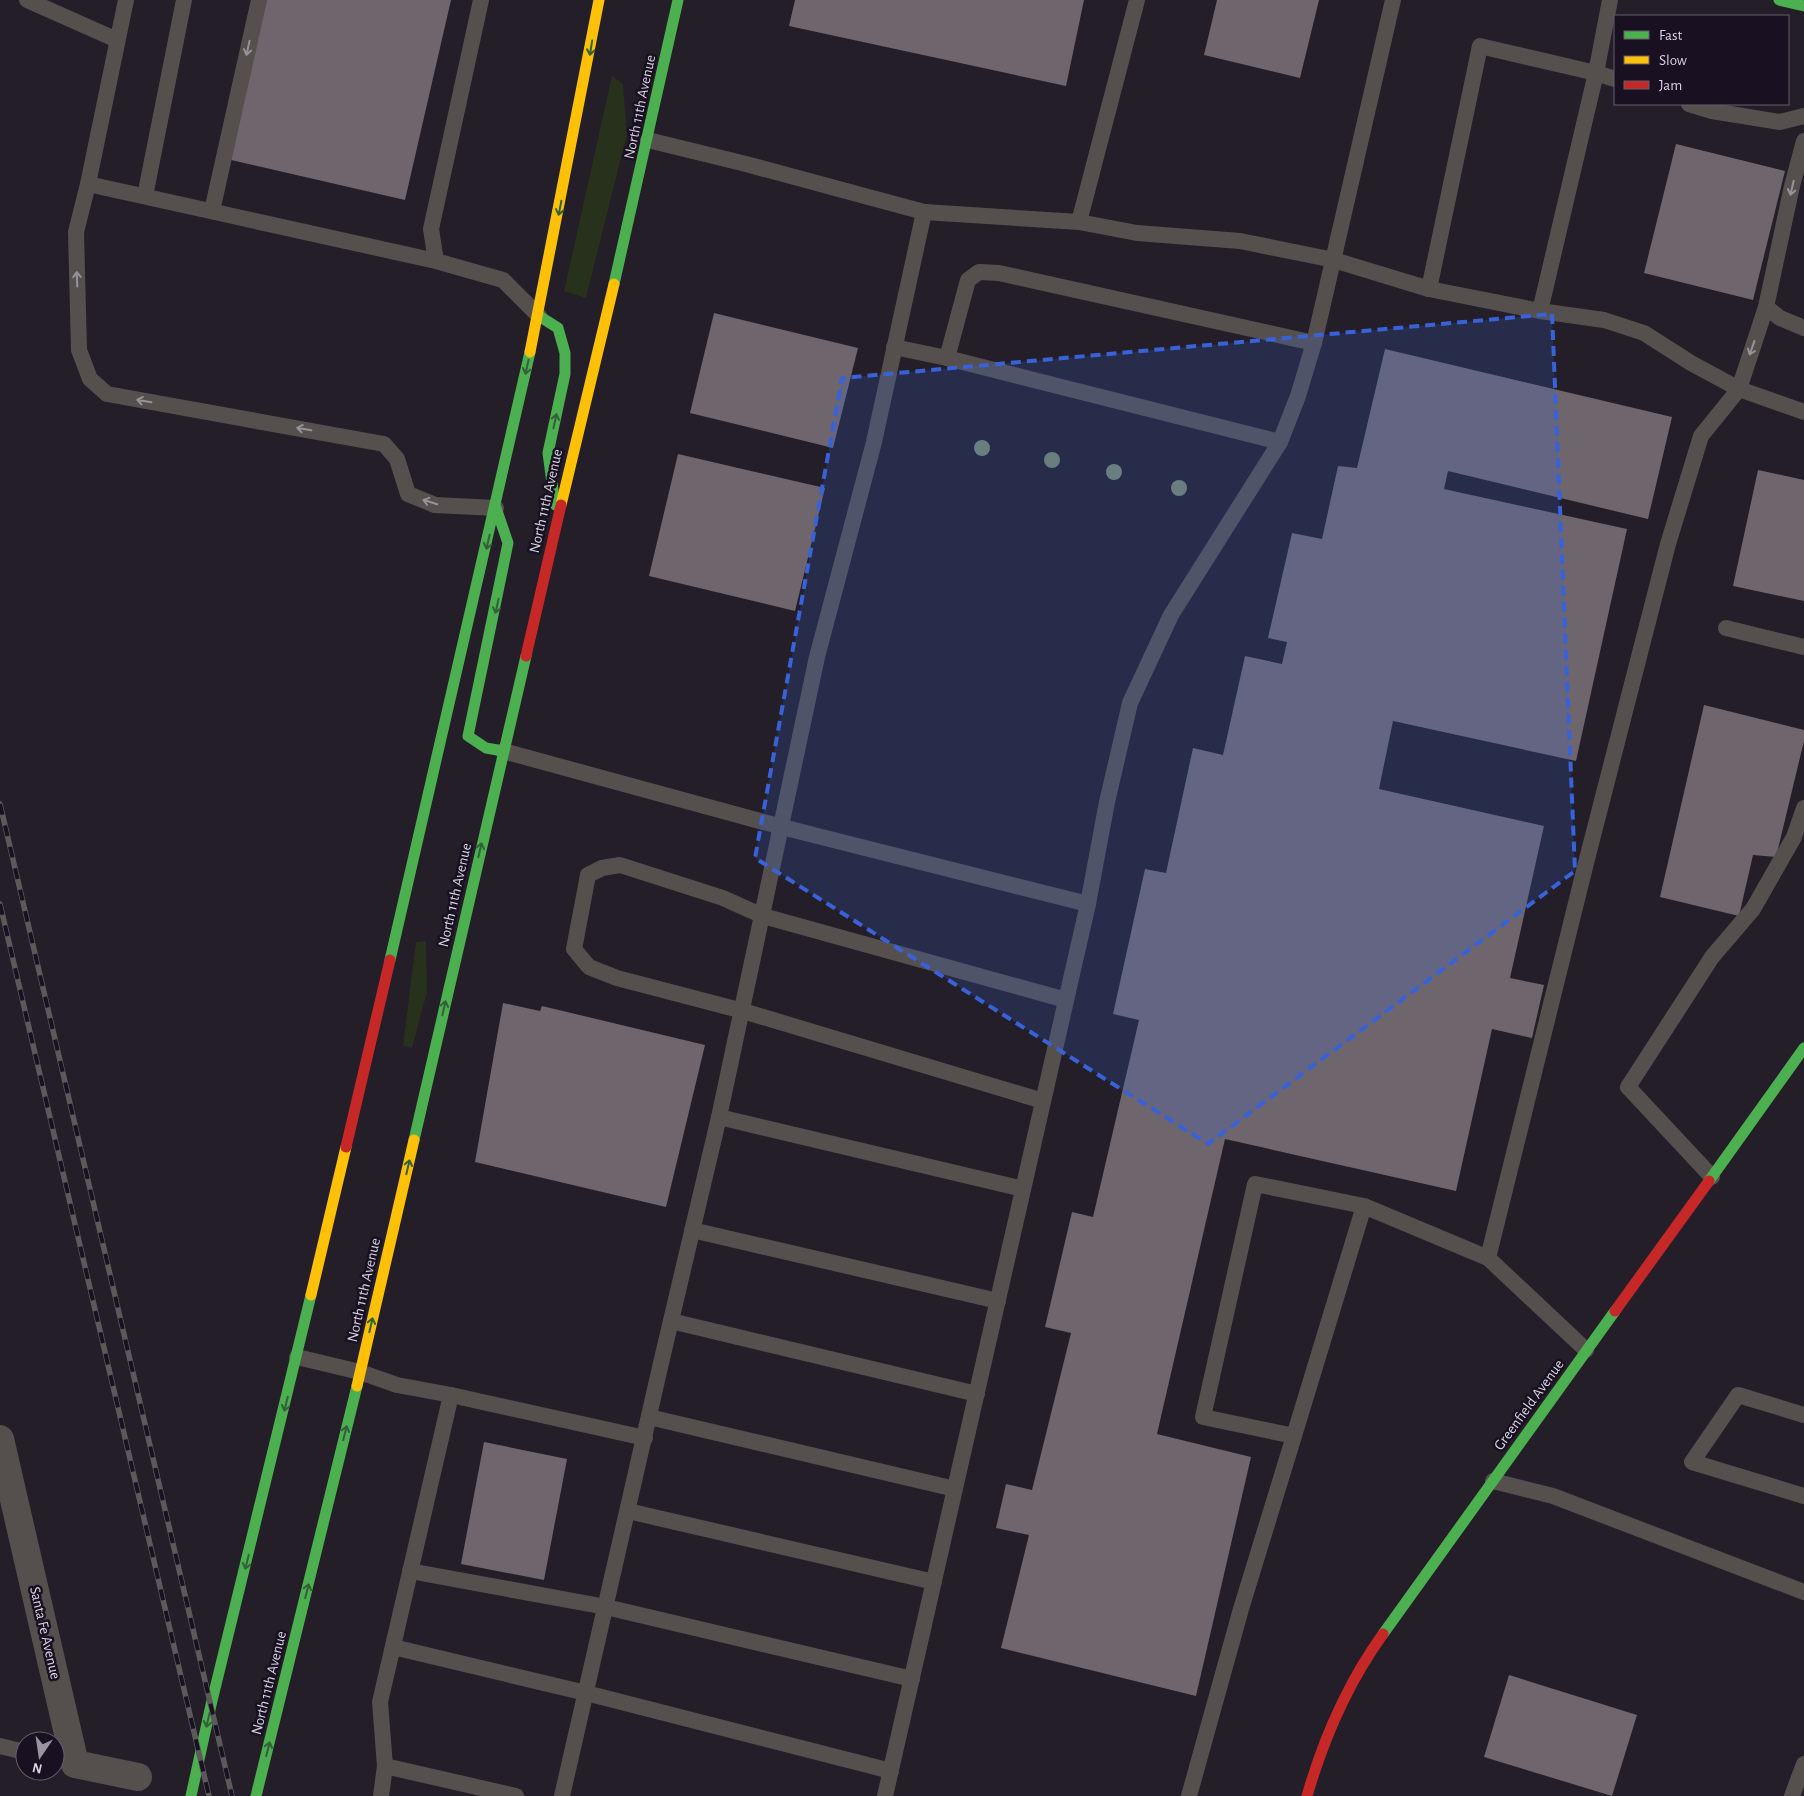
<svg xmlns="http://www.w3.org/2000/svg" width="1804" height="1796" font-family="'Alegreya Sans',sans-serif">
	<rect width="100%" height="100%" fill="#231e28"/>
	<g fill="#27311b">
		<path d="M612 76 623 84 627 134 586 298 564 291Z"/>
		<path d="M426 941 427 992 412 1048 403 1046 416 942Z"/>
	</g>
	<g fill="#6f666d">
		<path d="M264 0H451L405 200 227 159Z"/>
		<path d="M795 0H1084L1066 86 789 26Z"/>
		<path d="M1217 0H1319L1300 78 1204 55Z"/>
		<path d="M1676 144 1785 171 1753 300 1644 273Z"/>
		<path d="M714 313 858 348 833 448 690 413Z"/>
		<path d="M1385 349 1672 417 1648 519 1448 471 1444 489 1627 529 1576 761 1393 721 1379 789 1544 826 1510 978 1544 985 1532 1038 1492 1029 1456 1191 1225 1139 1157 1434 1251 1457 1196 1696 1001 1648 1029 1535 996 1528 1006 1484 1032 1490 1071 1333 1045 1327 1072 1212 1093 1217 1139 1020 1113 1014 1145 869 1166 873 1193 748 1223 755 1245 656 1282 664 1287 642 1268 638 1292 533 1322 539 1338 466 1357 468Z"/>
		<path d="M678 454 825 488 795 611 649 576Z"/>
		<path d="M1758 470 1804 480V601L1733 586Z"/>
		<path d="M1704 705 1804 730V741L1776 857 1753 855 1739 916 1660 897Z"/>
		<path d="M503 1003 540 1011 542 1006 705 1045 666 1207 475 1162Z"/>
		<path d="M484 1442 567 1459 544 1580 461 1564Z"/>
		<path d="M1509 1675 1637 1715 1612 1796 1484 1757Z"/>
	</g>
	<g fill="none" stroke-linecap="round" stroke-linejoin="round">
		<g stroke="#55504e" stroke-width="16">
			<path d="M27 0 117 40"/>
			<path d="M126 0 88 184 436 261"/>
			<path d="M481 0 431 229 436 261 503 280 539 316"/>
			<path d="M1689 104 1712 111 1780 122 1804 116"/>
			<path d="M1804 141 1792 186 1766 307 1780 318 1804 328"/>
			<path d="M88 184 76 232 79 350 90 379 107 394 384 444 397 459 408 494 435 505 496 508"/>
			<path d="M145 196 184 0"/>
			<path d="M212 211 259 0"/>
			<path d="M924 212 1079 222 1137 233 1240 241 1334 260 1429 289 1480 46 1596 73 1610 0"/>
			<path d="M1079 222 1137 0"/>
			<path d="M1429 289 1540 311 1596 73 1615 79"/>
			<path d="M1540 311 1604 320 1644 333 1691 363 1739 389 1804 412"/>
			<path d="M894 347 947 358 1280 442"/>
			<path d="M947 358 968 280 979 272 999 273 1314 343"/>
			<path d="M1726 628 1804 647"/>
			<path d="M503 751 782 827 1088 904"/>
			<path d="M1043 1101 743 1011 617 978 589 967 574 949 588 875 602 868 620 865 723 898 763 916 1066 1000"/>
			<path d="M719 1117 1023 1189"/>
			<path d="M1712 1177 1628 1087 1712 957 1753 909 1794 837 1804 808"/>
			<path d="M1364 1206 1294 1436 1203 1417 1255 1184 1364 1206 1488 1258"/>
			<path d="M692 1230 998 1301"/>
			<path d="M671 1321 977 1394"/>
			<path d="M1586 1350 1488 1258 1587 859 1668 544 1701 436 1739 389 1766 307"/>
			<path d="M297 1357 360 1372 397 1385 451 1395 645 1438"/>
			<path d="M1804 1415 1738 1395 1692 1462 1804 1496"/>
			<path d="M649 1417 955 1489"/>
			<path d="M1493 1481 1553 1496 1804 1592"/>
			<path d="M628 1511 934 1582"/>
			<path d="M410 1571 606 1607 912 1679"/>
			<path d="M393 1647 586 1693 891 1771"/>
			<path d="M0 1746 25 1752"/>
			<path d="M55 1759 75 1764"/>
			<path d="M385 1766 516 1796"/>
			<path d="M381 1796 385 1766 380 1702 451 1395"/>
			<path d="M562 1796 661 1363 719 1117 817 657 874 442 924 212 746 164 648 140"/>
			<path d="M885 1796 1088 904 1107 802 1130 703 1171 615 1280 442 1298 396 1314 343 1393 0"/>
			<path d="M1189 1796 1241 1609 1294 1436"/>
			<path d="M1792 1796 1804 1764"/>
		</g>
		<path stroke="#55504e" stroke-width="28" d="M0 1439 75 1764 138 1777"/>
		<g stroke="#4caf50" stroke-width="11">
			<path d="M1779 0 1804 6"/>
			<path d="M614 284 678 0"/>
			<path d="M539 316 558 328 565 353V374L548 453 555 505"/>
			<path d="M496 508 508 543 468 736 486 748 503 751"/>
			<path d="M390 960 530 352"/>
			<path d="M414 1140 526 656"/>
			<path d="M1709 1181 1804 1048"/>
			<path d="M1383 1634 1615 1311"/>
			<path d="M191 1796 211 1705 311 1295"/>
			<path d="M256 1796 357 1386"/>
		</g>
		<g stroke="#ffc107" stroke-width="11">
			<path d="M530 352 599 0"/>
			<path d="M561 505 614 284"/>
			<path d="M311 1295 346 1147"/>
			<path d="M357 1386 414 1140"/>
		</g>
		<g stroke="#c62828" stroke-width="11">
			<path d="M526 656 561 505"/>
			<path d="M346 1147 390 960"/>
			<path d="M1615 1311 1709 1181"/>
			<path d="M1307 1796C1324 1737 1347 1684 1383 1634"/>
		</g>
		<g stroke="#5d595b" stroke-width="5.5">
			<g id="rail">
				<path d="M0 804 232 1796"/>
				<path d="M0 904 209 1796"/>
			</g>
		</g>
		<use href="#rail" stroke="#191122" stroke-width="4" stroke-dasharray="11" stroke-linecap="butt"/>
	</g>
	<g fill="#78856a">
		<circle cx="982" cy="448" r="8"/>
		<circle cx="1052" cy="460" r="8"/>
		<circle cx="1114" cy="472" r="8"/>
		<circle cx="1179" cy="488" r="8"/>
	</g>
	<defs><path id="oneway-shaft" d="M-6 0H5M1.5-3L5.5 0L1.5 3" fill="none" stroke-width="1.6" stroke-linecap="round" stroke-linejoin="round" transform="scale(1.25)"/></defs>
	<g stroke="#979297">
		<use href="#oneway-shaft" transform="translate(248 48) rotate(102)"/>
		<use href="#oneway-shaft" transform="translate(1792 188) rotate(103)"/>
		<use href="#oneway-shaft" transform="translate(77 279) rotate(-92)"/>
		<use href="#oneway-shaft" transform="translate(1752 348) rotate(109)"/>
		<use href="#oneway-shaft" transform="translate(144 401) rotate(-170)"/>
		<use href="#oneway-shaft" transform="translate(304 429) rotate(-170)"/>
		<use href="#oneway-shaft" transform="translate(430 502) rotate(-162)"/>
	</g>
	<g stroke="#326039">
		<use href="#oneway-shaft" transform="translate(591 48) rotate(99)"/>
		<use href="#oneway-shaft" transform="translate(560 208) rotate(101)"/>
		<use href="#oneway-shaft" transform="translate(527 367) rotate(103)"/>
		<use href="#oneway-shaft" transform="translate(555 421) rotate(-78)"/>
		<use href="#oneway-shaft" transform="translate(488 542) rotate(103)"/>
		<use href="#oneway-shaft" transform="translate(497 606) rotate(102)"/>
		<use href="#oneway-shaft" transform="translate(480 850) rotate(-77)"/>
		<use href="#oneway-shaft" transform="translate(444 1008) rotate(-77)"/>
		<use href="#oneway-shaft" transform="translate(408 1167) rotate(-77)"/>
		<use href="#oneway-shaft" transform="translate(371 1325) rotate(-77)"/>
		<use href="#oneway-shaft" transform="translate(286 1404) rotate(104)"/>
		<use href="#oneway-shaft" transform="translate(345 1433) rotate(-76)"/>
		<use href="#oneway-shaft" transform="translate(247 1562) rotate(104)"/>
		<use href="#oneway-shaft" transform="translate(307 1591) rotate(-76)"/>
		<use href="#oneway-shaft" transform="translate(208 1720) rotate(103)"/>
		<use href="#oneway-shaft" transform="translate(268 1749) rotate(-76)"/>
	</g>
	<path fill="#3962d9" fill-opacity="0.2" stroke="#3962d9" stroke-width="4" stroke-dasharray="10 6" stroke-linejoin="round" d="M1552 314 1575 871 1208 1144 755 858 842 378Z"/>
	<g text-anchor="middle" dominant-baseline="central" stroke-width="5" stroke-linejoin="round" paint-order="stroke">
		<g font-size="15" fill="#d9d3e0" stroke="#191122">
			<text transform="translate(640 107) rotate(-78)">North 11th Avenue</text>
			<text transform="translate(546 501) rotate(-77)">North 11th Avenue</text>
			<text transform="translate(455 895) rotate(-77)">North 11th Avenue</text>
			<text transform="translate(364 1290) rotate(-77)">North 11th Avenue</text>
			<text transform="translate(1529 1405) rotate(-54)">Greenfield Avenue</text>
			<text transform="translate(45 1633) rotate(77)">Santa Fe Avenue</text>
			<text transform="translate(269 1683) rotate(-76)">North 11th Avenue</text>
		</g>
	</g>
	<rect x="1614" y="15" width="175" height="90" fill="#191122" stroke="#665f6e"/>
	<rect x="1624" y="31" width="25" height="8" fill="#4caf50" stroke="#665f6e"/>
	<text x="1659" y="40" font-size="15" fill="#d9d3e0">Fast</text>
	<rect x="1624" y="56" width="25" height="8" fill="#ffc107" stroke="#665f6e"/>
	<text x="1659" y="65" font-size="15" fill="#d9d3e0">Slow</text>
	<rect x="1624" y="81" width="25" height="8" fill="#c62828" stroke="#665f6e"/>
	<text x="1659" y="90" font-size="15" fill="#d9d3e0">Jam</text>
	<g transform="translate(40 1756) rotate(193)"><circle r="24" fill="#191122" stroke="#665f6e"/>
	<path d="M0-4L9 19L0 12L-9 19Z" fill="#9994a0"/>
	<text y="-8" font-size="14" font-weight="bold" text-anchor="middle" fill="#d9d3e0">N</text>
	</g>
</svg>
